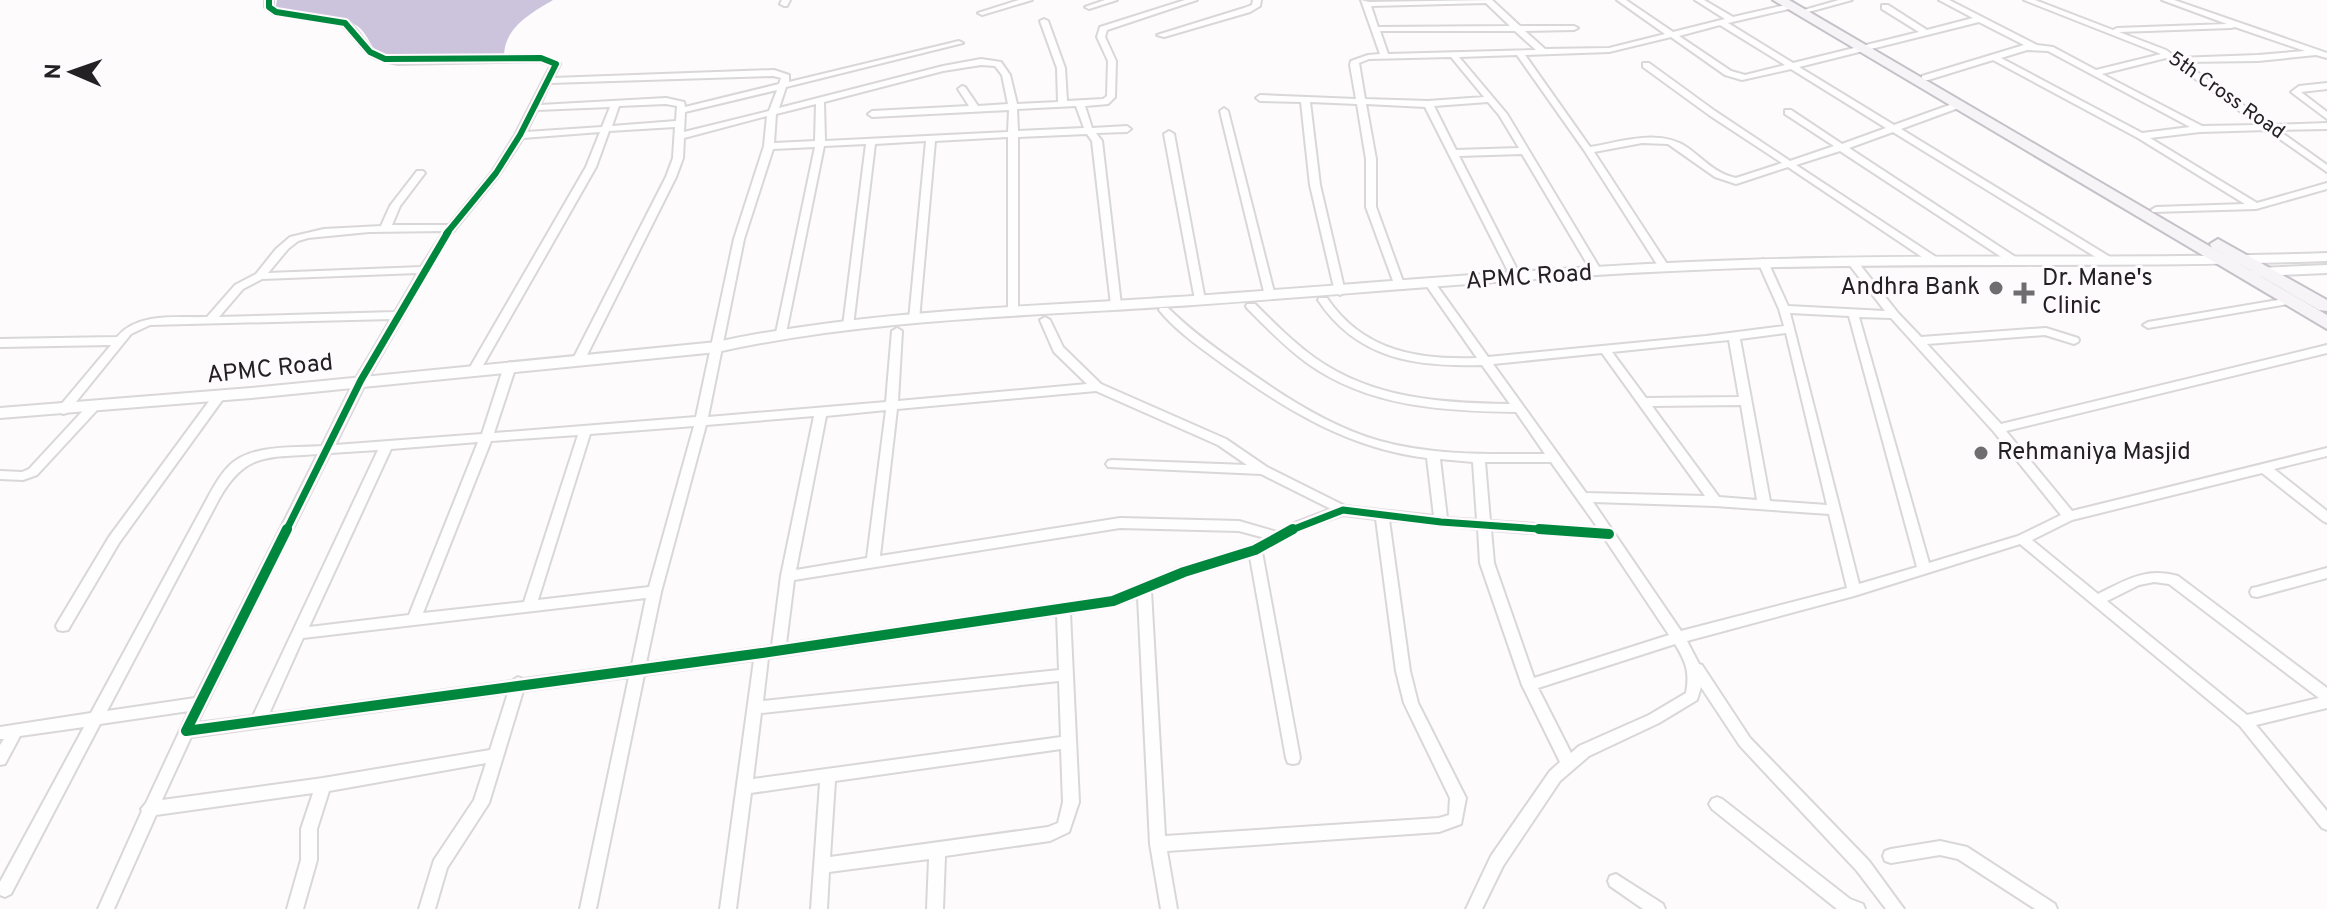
<svg xmlns="http://www.w3.org/2000/svg" width="2327" height="909" font-family="Overpass,sans-serif">
	<rect width="100%" height="100%" fill="#fdfbfc"/>
	<path fill="#cbc4dc" d="M277 0H553C531 13 504 28 504 56 472 58 430 65 399 61 367 57 373 34 354 24 335 14 297 15 275 11Z"/>
	<g fill="none" stroke-linecap="round" stroke-linejoin="round">
		<g stroke="#d9d7d8" stroke-width="4">
			<g id="minor">
				<path d="M265 0H273V6L278 10 348 21C369 41 366 54 398 58L541 55 560 64 553 78 774 70 789 75V82L959 41 963 43 786 87 779 108 943 66 981 59 1001 62 1010 75 1017 104 1058 102 1057 68 1040 21 1044 19 1048 21 1065 68 1067 101 1103 99 1107 96 1108 61 1097 37 1100 27 1185 0H1197L1107 30 1105 37 1116 61 1115 97 1108 104 1085 106 1092 128 1127 126 1131 129 1127 132 1096 133 1102 141 1121 305 1120 307H1112L1111 305 1092 141 1087 134 1018 137V312L1013 315 1008 312V137L935 141 919 320 918 322H910L909 320 926 141 875 144 853 326 848 329 844 328 843 326 866 144 824 146 786 333 785 335H777L776 333 815 147 773 149 744 239 708 417 886 402 892 331 897 328 902 331 898 401 1087 384 1054 352 1040 320 1045 317 1050 320 1063 347 1101 384 1226 439 1267 467 1345 506 1434 516 1427 458C1350 449 1286 410 1224 365 1201 348 1177 332 1159 310L1160 308H1168C1188 328 1211 345 1235 362 1279 393 1327 426 1380 441 1433 456 1490 454 1545 454L1516 412C1443 411 1368 407 1307 363 1285 347 1266 327 1247 308L1246 306 1247 304H1255C1274 323 1293 342 1315 358 1373 399 1441 403 1510 404L1482 365C1415 367 1357 359 1318 300L1319 298H1327C1363 351 1417 360 1477 358L1426 285 1431 282 1435 283 1488 357 1706 336 1784 326 1779 309 1758 262 1763 259 1768 262 1788 306 1885 311 1848 263 1853 260 1857 261 1898 313 1921 337 2046 328 2078 338 2079 340 2078 342 2074 344 2045 335 1927 344 2001 424 2327 345V353L2006 431 2072 511 2327 448V456L2274 469 2327 511V523L2323 521 2262 473 2072 520 2032 540 2098 594C2126 580 2146 567 2178 576L2327 688V708L2256 725 2327 811V830L2322 828 2240 726 2020 544 1854 596 1687 641 1699 664 1702 665 1750 738 1869 861 1904 909H1886L1857 871 1740 746 1701 687 1697 700 1659 723 1589 756 1560 781 1503 866 1482 909H1466L1491 856 1550 771 1560 762 1522 685 1480 563 1478 529 1389 520 1410 671 1418 703 1466 798 1461 824 1439 832 1167 851 1177 909H1161L1150 844 1138 597 1113 606 1070 613 1079 802 1069 832 1050 841 945 856 943 909H927L929 859 829 872 827 909H811L820 783 751 793 736 909H720L754 660 644 675 596 909H580L629 677 523 691 489 803 447 868 435 909H419L434 860 474 800 486 763 329 791 317 829V860L303 909H287L301 860V829L313 793 156 815 114 909H98L142 811 141 809 146 803 189 711 100 724 11 894 5 897 0 895V882L84 727 20 736 5 764 0 765V745L4 739H0V727L91 713 207 499C213 488 219 476 229 466 251 444 293 448 322 446L355 380 391 319 150 325 131 334 67 413 63 414 57 410 59 407 111 345 0 347V339L117 337C138 312 177 318 207 317L235 285 256 274 276 249 290 237 324 229 381 226 390 206 417 171H423L425 173 400 206 392 225H449L492 172 515 135 551 65 540 61 398 64C359 58 367 48 342 25L273 14 265 7ZM981 65 995 66 1002 75 1008 104 978 106 965 87 962 86 958 89 969 106 872 111 868 114 872 117 1009 110 1008 132 825 141 824 102 943 71ZM773 76 781 78 779 84 685 107 684 102 666 98 540 105 550 83ZM777 90 769 111 684 132 685 112ZM666 104 677 106 676 121 612 126 619 106ZM816 104 815 141 774 143 776 114ZM1076 106 1084 128 1018 131 1017 109ZM610 107 602 127 526 132 537 110ZM767 116 764 146 734 239 696 417 494 433 516 366 510 362 504 366 482 434 335 445 367 380 448 238 499 175 523 138 600 132 586 167 469 369 475 373 481 369 596 167 609 131 675 127 673 158 666 177 573 359 579 363 585 359 676 177 683 158 684 138ZM444 231 421 267 268 273 288 249 298 241 308 238 369 232ZM418 273 395 312 219 317 243 289 262 279ZM1790 313 1849 316 1917 567 1859 584ZM1859 317 1891 318 1994 432 2061 515 2018 536 1929 563ZM1786 333 1827 505 1770 501 1740 339ZM1729 340 1739 397 1646 398 1612 352ZM1602 353 1705 496 1586 493 1493 364ZM1096 391 1218 445 1247 465 1112 460 1108 461 1106 464 1108 467 1261 474 1331 509 1294 523 1277 532 1239 521 1120 518 880 556 897 409ZM1741 405 1757 500 1719 497 1652 406ZM886 410 867 558 796 570 826 416ZM814 416 781 576 772 646 646 663 661 592 706 425ZM694 426 649 587 538 600 590 434ZM578 435 524 602 423 613 491 441ZM478 442 409 615 309 627 391 449ZM378 450 253 716 197 723 330 453ZM318 454 195 698 107 711 219 499C246 451 269 458 318 454ZM1440 459 1473 462 1477 520 1447 518ZM1485 462H1551L1598 528 1490 521ZM1593 502 1715 506 1829 514 1847 588 1681 631ZM1343 515 1376 519 1396 671 1404 703 1450 798 1449 815 1439 818 1165 836 1151 591 1188 576 1250 557 1286 758 1288 763 1293 764 1298 763 1300 758 1262 552 1302 529ZM1120 528 1239 531 1265 538 1251 546 1179 568 1112 596 786 644 794 580ZM1491 530 1605 539 1669 635 1534 678 1494 563ZM2154 582 2169 584 2319 698 2247 715 2107 601 2139 585ZM646 598 632 665 523 679 518 677 512 681 269 714 303 638ZM1057 615 1059 670 763 701 768 658ZM1675 644C1686 662 1690 672 1686 693L1649 715 1579 746 1571 753 1538 688ZM1059 681 1061 737 753 779 761 713ZM508 693 490 750 323 778 162 800 191 737ZM1061 749 1063 802 1058 823 1048 827 830 857 835 781Z"/>
				<path d="M782 0H790L787 6H784L780 4Z"/>
				<path d="M1019 0H1032L982 15 978 13Z"/>
				<path d="M1105 0H1117L1089 9 1085 7Z"/>
				<path d="M1253 0H1261L1260 6 1250 12 1164 37 1157 35 1244 8 1252 5Z"/>
				<path d="M1361 0 1369 2 1492 0 1520 26H1574L1578 28 1574 30 1525 31 1545 49 1609 48 1665 34 1617 0H1626L1673 32 1725 19 1695 0H1704L1733 17 1790 4H1793V8L1728 23 1793 63 1919 32 1882 9V5H1888L1927 30 1973 18 1939 0H1949L2037 45 2053 47 2096 70 2161 54 2024 0H2035L2113 30 2117 28 2227 24 2162 0H2174L2327 53V58L2316 55 2258 61 2183 62 2271 125 2327 123V129L2278 130 2327 165V172L2267 130 2200 132 2150 138 2257 203 2327 183V189L2256 209 2153 212 2151 210 2156 207 2245 204 2138 138 1993 60 1928 80H1922V76L2024 45 1979 22 1799 67 1894 125 1955 103H1961V107L1901 129 2115 260V264H2107L1893 132 1849 148 2017 258V262H2009L1840 151 1796 165 1939 259V263H1931L1788 167 1736 184 1715 177 1668 144 1642 143 1594 152 1669 267 1664 270 1660 269 1584 150 1517 55 1459 57 1507 114 1602 272 1597 275 1592 272 1522 154 1459 156 1522 279 1521 281H1513L1425 107 1366 104 1376 159V207L1405 287 1404 289H1396L1366 207V159L1357 104 1310 102 1320 185 1345 292 1340 295 1335 292 1310 185 1301 102 1260 101 1256 98 1260 95 1356 99 1350 65 1351 61 1368 55 1380 54ZM1486 3 1510 26 1378 27 1371 6ZM1720 25 1785 65 1745 75 1731 71 1679 36ZM2235 27 2305 51 2258 55 2177 58 2166 50 2119 32 2231 28ZM1380 31H1515L1536 50 1388 54ZM1671 37 1725 75 1742 80 1791 69 1886 128 1842 144 1791 110H1785V114L1834 146 1790 161 1715 111 1649 63H1643V67L1709 115 1782 163 1736 178C1716 174 1703 159 1688 148 1660 128 1622 142 1590 147L1525 55 1609 52ZM2027 50 2048 51 2190 127 2142 133 2001 58ZM1451 57 1484 97 1428 101 1365 99 1359 63 1369 59ZM2166 58 2259 125 2202 126 2102 74ZM1488 102 1499 115 1519 148 1456 150 1434 106Z"/>
				<path d="M1839 0H1852L1801 14 1797 12Z"/>
				<path d="M2327 83V89L2301 92 2327 112V119L2291 92 2299 86Z"/>
				<path d="M1224 108 1228 111 1275 296 1270 299 1265 296 1220 111Z"/>
				<path d="M1169 131 1174 134 1205 300 1200 303 1195 300 1164 134Z"/>
				<path d="M2290 298 2294 299 2295 301 2294 303 2148 328 2143 325 2148 322Z"/>
				<path d="M219 392 225 396 223 399 119 543 68 630 63 631 58 630 56 626 58 622 109 537 215 393Z"/>
				<path d="M94 402 100 406 98 409 37 475 23 480 0 479V471L22 472 29 469 90 403Z"/>
				<path d="M2327 568V578L2257 597 2252 596 2250 592 2252 588 2257 587Z"/>
				<path d="M1717 797 1722 799 1850 899 1863 904 1865 909H1837L1712 809 1709 804 1712 799Z"/>
				<path d="M1940 841 1967 847 2055 904 2057 909H2035L1958 859 1940 855 1891 863 1885 861 1883 856 1885 851 1891 849Z"/>
				<path d="M1616 874 1663 904 1665 909H1643L1610 886 1608 881 1610 876Z"/>
			</g>
		</g>
		<g stroke="#d9d7d8" stroke-width="4">
			<g id="tertiary">
				<path d="M2327 253V261C2132 268 1938 262 1743 268 1559 274 1376 292 1193 305 1037 316 869 318 717 352L251 398 0 418V408L251 388 717 342C870 309 1036 307 1193 296 1376 283 1560 266 1743 260 1938 253 2132 260 2327 253Z"/>
				<path d="M2327 265V273L2258 276 2251 272 2258 268Z"/>
			</g>
		</g>
		<g stroke="#c7c0c8" stroke-width="4">
			<g id="primary">
				<path d="M1773 0H1789L2327 315V329Z"/>
				<path d="M2218 239 2327 300V311L2319 310 2212 248 2210 244Z"/>
			</g>
		</g>
		<use href="#minor" fill="#fffeff" fill-rule="evenodd"/>
		<use href="#tertiary" fill="#fffeff" fill-rule="evenodd"/>
		<use href="#primary" fill="#f7f4f8" fill-rule="evenodd"/>
		<g stroke="#fefafd" stroke-width="10">
			<path id="cycleway-far2" d="M269 0V7L276 12 345 23 370 52 385 59 541 58 556 64 520 135 496 173 446 234"/>
		</g>
		<g stroke="#fefafd" stroke-width="12">
			<g id="cycleway-far1">
				<path d="M286 531 361 380 448 232"/>
				<path d="M1289 531 1343 510 1441 522 1567 531"/>
			</g>
		</g>
		<g stroke="#fefafd" stroke-width="15">
			<g id="cycleway">
				<path d="M287 529 186 731 762 653 1113 601 1184 572 1255 550 1293 529"/>
				<path d="M1539 529 1609 534"/>
			</g>
		</g>
		<use href="#cycleway-far2" stroke="#00873e" stroke-width="6"/>
		<use href="#cycleway-far1" stroke="#00873e" stroke-width="7"/>
		<use href="#cycleway" stroke="#00873e" stroke-width="10"/>
	</g>
	<g fill="#6f6d6f" stroke="#fefafd" stroke-width="3">
		<circle cx="1996" cy="288" r="8"/>
		<path d="M2020 281h8v8h8v8h-8v8h-8v-8h-8v-8h8z"/>
		<circle cx="1981" cy="453" r="8"/>
	</g>
	<g text-anchor="middle" dominant-baseline="central" stroke-width="6" stroke-linejoin="round" paint-order="stroke">
		<g font-size="20" fill="#232123" stroke="#fefafd">
			<text transform="translate(2226 96) rotate(35)">5th Cross Road</text>
		</g>
		<g font-size="24" fill="#232123" stroke="#fefafd">
			<text transform="translate(1529 278) rotate(-4)">APMC Road</text>
			<text transform="translate(270 370) rotate(-6)">APMC Road</text>
		</g>
		<g font-size="24" fill="#232123" stroke="#fefafd" text-anchor="start">
			<text x="2042" y="279">Dr. Mane's<tspan x="2042" dy="28">Clinic</tspan></text>
			<text x="1980" y="288" text-anchor="end">Andhra Bank</text>
			<text x="1997" y="453">Rehmaniya Masjid</text>
		</g>
	</g>
	<g transform="translate(72 72) rotate(272)" stroke="#fefafd" stroke-width="6" paint-order="stroke">
	<path d="M0-6L14 30L0 20L-14 30Z" fill="#232123"/>
	<text y="-12" font-size="22" font-weight="bold" text-anchor="middle" fill="#232123">N</text>
	</g>
</svg>
